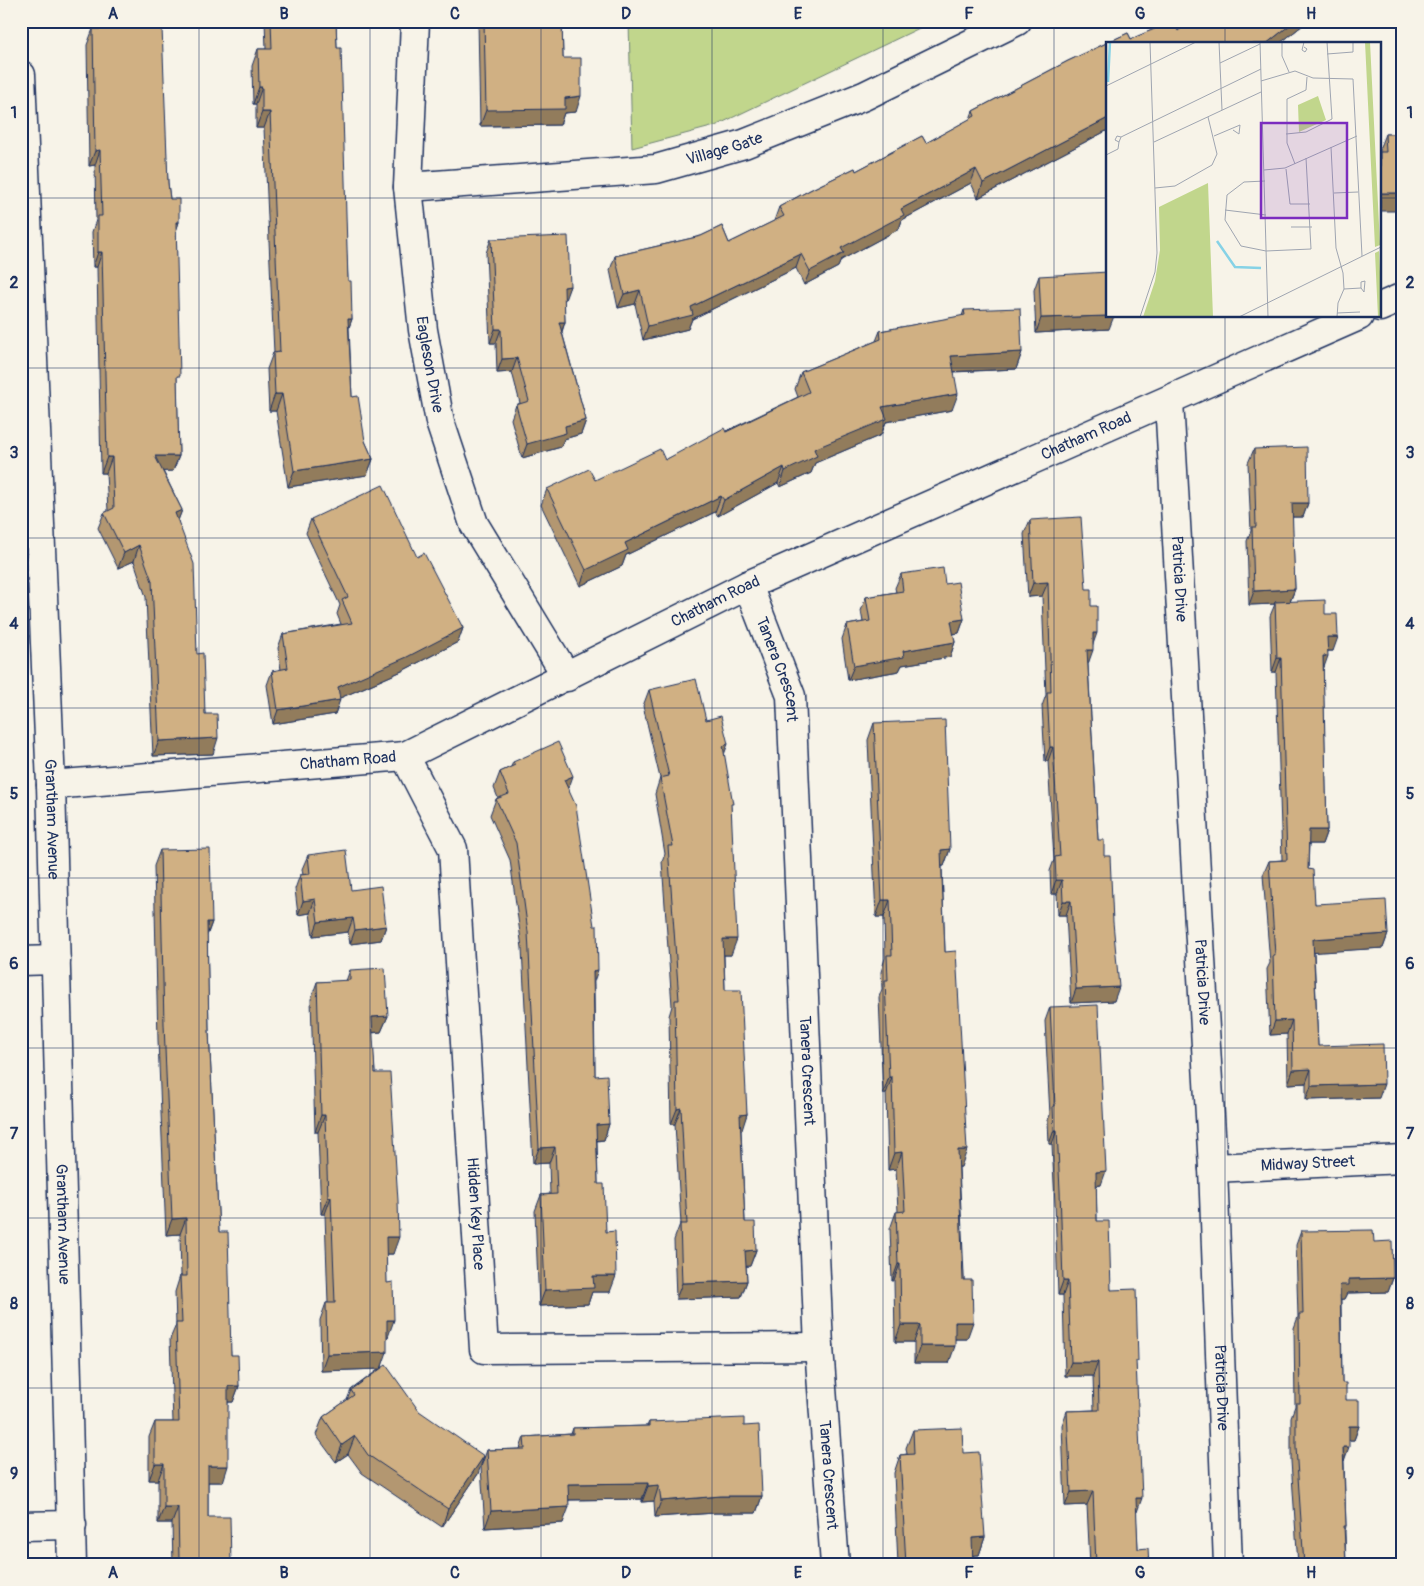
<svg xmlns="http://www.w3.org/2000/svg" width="1424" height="1586" font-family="Pangolin,sans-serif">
	<rect width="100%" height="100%" fill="#f7f3e8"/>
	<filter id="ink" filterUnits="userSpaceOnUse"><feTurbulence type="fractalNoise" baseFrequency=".02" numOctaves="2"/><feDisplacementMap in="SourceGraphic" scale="10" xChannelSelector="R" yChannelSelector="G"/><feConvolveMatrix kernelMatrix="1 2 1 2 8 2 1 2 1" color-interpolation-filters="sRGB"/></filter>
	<g filter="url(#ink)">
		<path fill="#c1d68c" stroke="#6e8275" d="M629 21H934L715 126 632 148Z"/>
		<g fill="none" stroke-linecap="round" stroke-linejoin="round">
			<g stroke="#1b2f5e" stroke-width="31">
				<g id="minor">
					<path id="s1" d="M415 21 408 187 423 330 440 422 474 524 567 677"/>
					<path id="s2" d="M21 75 51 785 72 1565"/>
					<path id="s3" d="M408 187 656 169 744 144 864 96 1017 21"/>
					<path d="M1380 307 1403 297"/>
					<path id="s4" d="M1169 401 1213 1168 1228 1565"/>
					<path id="s5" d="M748 585 791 696 819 1347 835 1565"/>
					<path id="s6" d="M405 756 453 849 484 1349 819 1347"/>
					<path id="s7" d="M51 785 405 756 748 585 1359 316"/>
					<path d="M21 961 56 960"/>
					<path id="s8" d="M1213 1168 1403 1159"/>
					<path d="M21 1526 72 1525"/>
				</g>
			</g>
			<use href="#minor" stroke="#f7f3e8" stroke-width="28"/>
		</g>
		<g fill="#b39771" stroke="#1b2f5e">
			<path d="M105 21H159L168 183 170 199 179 222 176 231 177 384 179 456 173 471H163L182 510 178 520 205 714 213 754 153 756 146 597 134 561 118 568 98 528 104 513 108 511 106 473H101L97 267H93L92 232 96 220 95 165 89 166 87 45 93 29H105Z"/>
			<path d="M265 21H336L337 48 348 281 352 319 349 327 352 397 365 441 373 459 367 475 288 487 276 411H269L267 369 273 353H274L264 128H256V104H253L252 66 258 49H266Z"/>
			<path d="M478 21H562L563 58 576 112 564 113 560 125 480 126Z"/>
			<path d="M1173 21H1174L1178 31 1190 21H1308L1279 44H1108V130L978 198 971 183 902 220 899 229 841 260 838 267 804 285 796 268 692 319 688 329 643 340 635 304 618 308 610 270 615 256 701 236 722 226 729 243 774 221 779 207 810 190 855 168 856 171 922 136 926 143 970 119 973 111 1068 61 1128 33 1131 39Z"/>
			<path d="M1385 134H1403L1380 211V147Z"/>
			<path d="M491 239 570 286 564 300 565 322 562 332 586 420 581 434 564 439 561 447 522 458 511 419 516 405 520 403 512 372 497 373 496 343H490L486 253Z"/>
			<path d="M1039 276 1109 329 1036 333 1034 290Z"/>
			<path d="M964 310 1022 352 1016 369 954 372 952 410 886 422 881 435 815 463 811 473 780 487 778 483 718 516 715 512 626 555 622 566 580 586 541 505 547 489 595 480 665 460 798 397 795 389 801 372 876 341 880 331 962 316Z"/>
			<path d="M1254 449 1308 503 1303 517H1292L1295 589 1290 602 1325 614 1333 651H1328L1323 670 1327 830 1322 844H1309L1308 869 1315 904 1388 934 1383 948 1314 952 1318 1046 1379 1098 1306 1100V1083L1288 1084 1287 1034 1270 1035 1267 969 1270 963 1263 875 1269 861 1282 860 1276 672H1272L1270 616 1275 604 1249 605 1247 541 1251 531 1248 463Z"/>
			<path d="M311 519 417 557 463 628 458 642 402 671 340 698 335 714 273 724 267 685 272 671 281 670 278 648 283 634 341 624 337 614 340 605 306 533Z"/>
			<path d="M1030 520 1086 589 1093 645 1088 664 1098 840 1114 1001 1071 1003 1066 915H1058L1057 894H1051L1050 871 1054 860 1048 761H1045L1042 706 1046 695 1042 596 1028 597 1024 534Z"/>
			<path d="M901 574 945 584 964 619 959 633 953 634 955 642 950 657 902 665 899 671 848 680 842 639 847 625 863 622 861 611 866 597 896 592 895 588Z"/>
			<path d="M649 690 706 720 724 754 731 808V955H724L725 990 747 1114 741 1130 745 1222 756 1250 750 1266H746L747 1281 741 1297 676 1299 674 1240 680 1224H681L675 1124H671L669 1016 672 1006 662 862 665 854 655 794 660 778 643 706Z"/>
			<path d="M874 723 950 849 944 866H942L945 952 961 1167H959L967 1339H955L949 1363H914V1342H895L894 1280 892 1281 890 1229 896 1212H898L896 1169 888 1170 886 1094H883L879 997 882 989 881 972 885 958 884 917H876L868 740Z"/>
			<path d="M513 762 569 789 594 984 595 1076 609 1124 604 1140 597 1141 598 1184 606 1232 610 1292H592L588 1304 539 1306 535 1211 541 1195 550 1194 549 1163 533 1164 522 948 510 860 490 815 496 799 498 798 494 788 500 772 511 767Z"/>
			<path d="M160 850 212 922 207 936 209 1032 219 1232 231 1355 239 1386 233 1402H228L223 1482H208V1517L231 1565H173L172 1523H158V1480H149V1437L155 1422H173L170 1339 176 1325 175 1292 180 1276H181L180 1234 166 1235 158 1040 154 866Z"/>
			<path d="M308 855 351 890 386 926 381 940 350 944 348 932 313 936 310 913 298 915 295 889 300 875H303L302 869Z"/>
			<path d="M350 970 388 1016 381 1032 372 1033 375 1073 393 1254H386L388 1337H387L382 1368 419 1411 478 1474 442 1527 362 1473 348 1454 336 1462 316 1435 323 1417 347 1400 351 1390 379 1369 321 1371 320 1320 326 1303H328L325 1214H321L318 1132H315L311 999 317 982 346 981Z"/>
			<path d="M1050 1007 1101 1185 1096 1186 1097 1221 1111 1290 1136 1366V1512L1138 1549 1149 1565H1090L1087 1505 1065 1506 1062 1425 1067 1411 1094 1410 1093 1376H1065L1063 1295H1058L1055 1204 1052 1144H1049L1048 1120 1050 1115 1045 1021Z"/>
			<path d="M1301 1231 1374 1242 1393 1278 1388 1292 1347 1293 1344 1299H1341L1342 1383 1346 1400 1359 1426 1354 1440H1349L1344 1461 1346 1526 1345 1531 1346 1565H1298L1291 1461V1417L1295 1406 1294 1328 1298 1317 1296 1245Z"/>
			<path d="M649 1422 744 1426 762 1496 756 1513H715L655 1517 654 1501 642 1502V1499L569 1500 563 1523 485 1528 481 1467 487 1450 520 1449 524 1437 571 1434 573 1428 647 1426Z"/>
			<path d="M913 1430 963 1453 985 1537 979 1555H973V1565H898L894 1473 900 1455 907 1454 906 1448Z"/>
		</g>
		<g fill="#927b5c" stroke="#1b2f5e">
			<path d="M1295 21H1308L1279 44H1266Z"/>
			<path d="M259 87H262L256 104H253Z"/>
			<path d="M581 96 576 112 564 113 560 125 480 126 486 110Z"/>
			<path d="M262 112H270L264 128H256Z"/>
			<path d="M1108 118V130L978 198 983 183Z"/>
			<path d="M100 150 95 165 89 166 95 151Z"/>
			<path d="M976 169 971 183 902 220 899 229 841 260 838 267 804 285 810 271 841 248 901 209Z"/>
			<rect x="1380" y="193" width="23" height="18"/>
			<path d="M176 222H179L174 238Z"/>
			<path d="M98 252H102L97 267H93Z"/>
			<path d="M801 254 796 268 692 319 688 329 643 340 648 326 691 307Z"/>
			<path d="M570 286 565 300 558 301 564 287Z"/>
			<path d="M640 290 635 304 618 308 624 294Z"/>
			<path d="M1108 316H1114L1109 329 1036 333 1041 318Z"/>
			<path d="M348 319H352L346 336Z"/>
			<path d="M559 322H565L560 336Z"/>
			<path d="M495 329H501L496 343H490Z"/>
			<path d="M1022 352 1016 369 945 372 951 356Z"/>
			<path d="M517 358 512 372 497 373 502 359Z"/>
			<path d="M275 394H282L276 411H269Z"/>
			<path d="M958 394 952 410 886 422 881 435 815 463 811 473 780 487 785 471 814 449 882 407Z"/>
			<path d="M586 420 581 434 564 439 561 447 522 458 527 444 565 426Z"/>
			<path d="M155 456H179L173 471 150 472Z"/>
			<path d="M107 457H112L106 473H101Z"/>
			<path d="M373 459 367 475 288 487 294 471Z"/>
			<path d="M784 467 778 483 718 516 724 500Z"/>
			<path d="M721 496 715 512 626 555 622 566 580 586 586 570 625 543Z"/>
			<path d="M1292 503H1308L1303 517H1286Z"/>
			<path d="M182 510 176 526 175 513Z"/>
			<path d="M139 545 134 561 118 568 124 553Z"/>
			<path d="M1048 582 1042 596 1028 597 1033 583Z"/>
			<path d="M1295 589 1289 604 1275 602V604L1249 605 1254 591Z"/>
			<path d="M964 619 959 633 946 635 951 621Z"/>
			<path d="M463 628 458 642 402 671 333 701 338 687Z"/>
			<path d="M1093 633H1097L1092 647Z"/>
			<path d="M1327 637H1338L1333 651H1322Z"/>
			<path d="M955 642 950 657 902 665 899 671 848 680 854 666 903 651Z"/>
			<path d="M1087 650H1093L1088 664H1082Z"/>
			<path d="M1323 656H1328L1323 670Z"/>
			<path d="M1277 658H1281L1276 672H1272Z"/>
			<path d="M340 700 335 714 273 724 278 710Z"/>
			<path d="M218 738 213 754 153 756 159 741Z"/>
			<path d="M728 744 722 760 723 746Z"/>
			<path d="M1050 747H1053L1048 761H1045Z"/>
			<path d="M573 776 567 793 564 780Z"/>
			<path d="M1309 830H1327L1322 844H1304Z"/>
			<path d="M950 849 944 866H935L941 850Z"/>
			<path d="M1056 880H1062L1057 894H1051Z"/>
			<path d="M315 899 310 913 298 915 303 901Z"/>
			<path d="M882 900H890L884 917H876Z"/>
			<path d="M1063 901H1071L1066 915H1058Z"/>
			<path d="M353 918 348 932 313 936 318 922Z"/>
			<path d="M207 922H212L206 938Z"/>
			<path d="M386 926 381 940 350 944 355 930Z"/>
			<path d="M1388 934 1383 948 1308 953 1313 939Z"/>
			<path d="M723 939H737L731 955H717Z"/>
			<path d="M598 970 592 987 593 971Z"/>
			<path d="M1119 987 1114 1001 1071 1003 1076 989Z"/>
			<path d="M388 1016 381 1032 365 1033 372 1017Z"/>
			<path d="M1292 1020 1287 1034 1270 1035 1275 1021Z"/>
			<path d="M1311 1069 1306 1083 1288 1084 1293 1070Z"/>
			<path d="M889 1077H892L886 1094H883Z"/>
			<path d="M1384 1084 1379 1098 1306 1100 1311 1086Z"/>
			<path d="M681 1108 675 1124H671L677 1109Z"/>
			<path d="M747 1114 742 1130 734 1131 740 1115Z"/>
			<path d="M321 1115H325L318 1132H315Z"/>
			<path d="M609 1124 604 1140 590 1141 596 1125Z"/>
			<path d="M1054 1130H1057L1052 1144H1049Z"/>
			<path d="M555 1147 549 1163 533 1164 539 1148Z"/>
			<path d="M958 1150H967L961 1167H952Z"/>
			<path d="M902 1152 896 1169 888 1170 894 1153Z"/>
			<path d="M1106 1171 1101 1185 1090 1186 1096 1172Z"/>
			<path d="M328 1197H331L325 1214H321Z"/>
			<path d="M186 1218 180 1234 166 1235 172 1219Z"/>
			<path d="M386 1237H399L393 1254H380Z"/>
			<path d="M756 1250 750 1266 740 1267 745 1251Z"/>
			<path d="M898 1264H900L894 1280 892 1281Z"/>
			<path d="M593 1276H616L610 1292H592L588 1304 539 1306 545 1290Z"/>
			<path d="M1393 1278 1388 1292 1347 1293 1344 1299 1335 1300 1340 1285 1349 1279Z"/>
			<path d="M747 1281 741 1297 676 1299 682 1283Z"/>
			<path d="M1063 1281H1068L1063 1295H1058Z"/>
			<path d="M387 1320H394L388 1337H380Z"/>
			<path d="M955 1322H973L967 1339H949Z"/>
			<path d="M901 1325H920L914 1342H895Z"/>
			<path d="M920 1346H955L949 1363H914Z"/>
			<path d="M387 1352 381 1369 321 1371 327 1354Z"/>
			<path d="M1071 1362H1098L1093 1376H1065Z"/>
			<path d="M228 1386H239L233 1402H223Z"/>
			<path d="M1349 1426H1359L1354 1440H1344Z"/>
			<path d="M355 1436 348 1454 336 1462 342 1445Z"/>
			<path d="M1343 1447H1349L1344 1461Z"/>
			<path d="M484 1456 478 1474 442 1527 448 1509Z"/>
			<path d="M155 1464H164L158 1480H149Z"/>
			<path d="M208 1466H228L223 1482H202Z"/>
			<path d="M648 1483 642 1499 562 1500 568 1484Z"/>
			<path d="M659 1485 654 1501 642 1502 648 1486Z"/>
			<path d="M1093 1491 1087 1505 1065 1506 1071 1492Z"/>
			<path d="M721 1496H762L756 1513H715L655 1517 661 1501Z"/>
			<path d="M1136 1498H1142L1137 1512H1131Z"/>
			<path d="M164 1507H178L172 1523H158Z"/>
			<path d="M569 1507 563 1523 485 1528 491 1511Z"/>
			<path d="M985 1537 979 1555 966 1556 972 1538Z"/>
			<path d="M190 1559 188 1565H177L179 1560Z"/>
		</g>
		<g fill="#d0b083" stroke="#1b2f5e">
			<path d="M111 21H159V28H162L168 183 170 199H179V222H176L180 376H177L179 456H155L182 510 175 513 194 564 197 654 203 653 205 714H217L218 738 159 741 152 581 139 545 124 553 104 513 114 508 112 457H107L102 252H98V216H102L100 150 95 151 93 29H111Z"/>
			<path d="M271 21H336L337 48H341L348 281H351L352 319H348L352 397 358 396 365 441 373 459 294 471 282 394H275L273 353 280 352 270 112H262V87H259L258 49H272Z"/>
			<path d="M484 21H562L563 58H581V96L565 98V109L486 110Z"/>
			<path d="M1173 21H1174L1178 31 1190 21H1295L1266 44H1108V118L983 183 976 169 901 209 904 215 841 248 844 253 810 271 801 254 691 307 693 315 648 326 640 290 624 294 615 256 701 236 722 226 729 243 784 216 779 207 810 190 855 168 856 171 922 136 926 143 975 116 973 111 1068 61 1128 33 1131 39Z"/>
			<path d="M1385 134H1403V193H1380V152H1386Z"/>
			<path d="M568 236 570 286 564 287 565 322H559L586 420 565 426 566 433 527 444 516 405 529 401 517 358 502 359 501 329H495L491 239Z"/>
			<path d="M1108 272V316L1041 318 1039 276Z"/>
			<path d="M1020 308 1022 352 951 356 958 394 882 407 887 419 814 449 817 456 785 471 784 467 724 500 721 496 625 543 628 550 586 570 547 489 589 469 595 480 660 449 665 460 724 428 726 432 809 392 801 372 881 339 880 331 965 315 964 310Z"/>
			<path d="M1307 447 1308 503H1292L1295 589 1254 591 1252 527H1256L1254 449Z"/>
			<path d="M383 485 417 557 424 553 463 628 407 657 338 687 340 700 278 710 272 671 288 668 283 634 352 623 342 600 348 597 311 519Z"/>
			<path d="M1081 517 1086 589H1091V606H1097V633H1093V650H1087L1098 840H1104V856H1110L1113 922 1119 987 1076 989 1071 901H1063L1062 880H1056L1055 857 1060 856 1053 747H1050L1047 692H1051L1048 582 1033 583 1030 520Z"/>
			<path d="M943 568 945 584 958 582 964 619 951 621 955 642 903 651 904 657 854 666 847 625 870 621 866 597 903 591 901 574Z"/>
			<path d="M1325 600V614H1337L1338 637H1327L1328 656H1323L1327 830H1309L1308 869 1313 870 1315 904 1386 900 1388 934 1313 939 1318 1046 1383 1044 1384 1084 1311 1086V1069L1293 1070 1292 1020 1275 1021 1273 955H1275L1269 861 1287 860 1281 658H1277L1275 602Z"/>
			<path d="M696 679 706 720 721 716 728 744 723 746 733 804H731L737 939H723L725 990H741L747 1114 740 1115 745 1222H755L756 1250 745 1251 747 1281 682 1283 680 1224H687L681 1108 677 1109 675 1000H679L668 846H673L660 778 669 776 649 690Z"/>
			<path d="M945 720 950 849 941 850 945 952 956 951 967 1150H958L963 1280H972L973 1322H955V1346H920V1325H901L900 1264H898L896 1212 905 1211 902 1152 894 1153 892 1077H889L885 980H888L887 955H892L890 900H882L874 723Z"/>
			<path d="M558 742 573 776 564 780 576 806 594 926H597L598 970 593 971 595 1076 607 1075 609 1124 596 1125 598 1184H604L606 1232 615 1231 616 1276H593L594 1288 545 1290 541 1195 557 1194 555 1147 539 1148 528 932 516 843 496 799 509 794 500 772 515 765 513 762Z"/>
			<path d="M210 849 212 922H207L209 1032 219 1232H228L231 1355H238L239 1386H228V1466H208V1517H230L231 1565H190V1559L179 1560 178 1507H164V1464H155V1422H179L176 1323H182L180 1276H187L186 1218 172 1219 164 1024 160 850Z"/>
			<path d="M346 850 351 890 381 886 386 926 355 930 353 918 318 922 315 899 303 901 300 875 310 874 308 855Z"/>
			<path d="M385 968 388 1016 372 1017 375 1073H390L398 1201 399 1237H386L387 1283 393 1282 394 1320H387V1352L327 1354 326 1303H335L331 1197H328L325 1115H321L317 982 350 980V970Z"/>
			<path d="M1098 1005 1106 1171 1096 1172 1097 1221H1109L1111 1290 1136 1289 1138 1361H1136L1142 1498H1136L1138 1549 1148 1548 1149 1565H1096L1093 1491 1071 1492 1067 1411 1099 1410 1098 1362H1071L1068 1281H1063L1060 1190 1057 1130H1054L1053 1106H1055L1050 1007Z"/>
			<path d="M1373 1230 1374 1242 1392 1241 1393 1278 1349 1279V1285H1340L1342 1383H1346V1400H1359V1426H1349V1447H1343L1346 1526H1344L1346 1565H1304L1296 1447V1403H1300L1299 1314H1303L1301 1231Z"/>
			<path d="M386 1365 419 1411 484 1456 448 1509 368 1455 355 1436 342 1445 323 1417 354 1395 351 1390Z"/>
			<path d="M744 1418V1426L759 1425 762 1496H721L661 1501 659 1485 648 1486V1483L568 1484 569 1507 491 1511 487 1450 525 1449 524 1437 573 1434V1428L649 1426V1422Z"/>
			<path d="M962 1428 963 1453 979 1452 985 1537 972 1538 973 1565H906L900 1455 914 1454 913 1430Z"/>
		</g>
	</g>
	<path fill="none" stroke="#1b2f5e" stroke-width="1" stroke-opacity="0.55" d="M199 21V1565M370 21V1565M541 21V1565M712 21V1565M883 21V1565M1054 21V1565M1225 21V44M21 198H1108M1380 198H1403M1225 316V1565M21 368H1403M21 538H1403M21 708H1403M21 878H1403M21 1048H1403M21 1218H1403M21 1388H1403"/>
	<g text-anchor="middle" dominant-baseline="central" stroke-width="4" stroke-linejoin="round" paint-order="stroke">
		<g font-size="16" fill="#1b2f5e" stroke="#f7f3e8">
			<text stroke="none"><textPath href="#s3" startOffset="320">Village Gate</textPath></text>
			<text stroke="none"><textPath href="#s1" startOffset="345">Eagleson Drive</textPath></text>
			<text stroke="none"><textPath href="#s7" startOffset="1108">Chatham Road</textPath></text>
			<text stroke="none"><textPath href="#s4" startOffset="178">Patricia Drive</textPath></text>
			<text stroke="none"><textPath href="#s7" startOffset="702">Chatham Road</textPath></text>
			<text stroke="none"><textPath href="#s5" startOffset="90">Tanera Crescent</textPath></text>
			<text stroke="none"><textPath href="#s7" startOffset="298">Chatham Road</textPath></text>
			<text stroke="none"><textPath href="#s2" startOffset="745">Grantham Avenue</textPath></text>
			<text stroke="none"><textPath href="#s4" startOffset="582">Patricia Drive</textPath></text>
			<text stroke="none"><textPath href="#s5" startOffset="494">Tanera Crescent</textPath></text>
			<text stroke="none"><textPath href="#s8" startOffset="95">Midway Street</textPath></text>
			<text stroke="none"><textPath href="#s6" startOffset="470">Hidden Key Place</textPath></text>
			<text stroke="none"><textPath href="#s2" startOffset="1150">Grantham Avenue</textPath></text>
			<text stroke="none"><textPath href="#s4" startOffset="988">Patricia Drive</textPath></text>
			<text stroke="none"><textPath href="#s5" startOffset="899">Tanera Crescent</textPath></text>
		</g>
	</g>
	<g transform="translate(1106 42)">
		<rect width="275" height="275" fill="#f7f3e8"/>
		<path d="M259 0H264L274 203 269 205ZM212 54 220 78 193 90 192 63ZM102 141 107 275H37L49 239 54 208 53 165ZM273 209 275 251V275H272L269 211Z" fill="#c1d68c"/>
		<path fill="none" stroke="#86d2e6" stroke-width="2.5" d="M2 40 4 0M111 199 129 225 155 226"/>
		<path fill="none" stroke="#9fa5b1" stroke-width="1" d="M113 0 116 68M154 0 162 275M176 0V14L183 30M198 0 196 8 199 10 201 7 198 5M221 12 247 10V0M114 21 154 2M155 39 189 29 207 36 247 37 256 214M0 44 90 0M180 92 200 90 226 77 221 0M108 94 134 83 133 92 127 88M15 95 13 100 9 98 11 94 15 95 155 27M48 100 155 50M225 105 230 206 237 231 238 247 232 261 231 275M0 113 12 107 13 100M189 122 181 101V57L200 48 201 35M180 127 184 162H204M158 128 179 126 251 94M159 139 138 140 121 153 119 178 135 204 160 209 205 207 200 116M49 146 69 144 106 123 111 112 102 75M228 151 252 150M119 168 160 173M185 185H206M238 247 255 246 258 250 259 239 255 240V246M231 271 254 270M34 275 49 230 51 211 44 0M133 275 275 205"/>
		<path fill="#7b2cbf" fill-opacity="0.15" stroke="#7b2cbf" stroke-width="2.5" d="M155 81H241V176H155Z"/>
		<rect width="275" height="275" fill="none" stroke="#1b2f5e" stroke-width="2.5"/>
	</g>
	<rect width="1424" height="1586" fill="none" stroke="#f7f3e8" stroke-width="55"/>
	<rect x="28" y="28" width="1368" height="1530" fill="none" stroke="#1b2f5e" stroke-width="2"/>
	<g font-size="16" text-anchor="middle" font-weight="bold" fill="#1b2f5e">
		<text x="113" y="19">A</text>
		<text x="284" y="19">B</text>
		<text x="455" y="19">C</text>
		<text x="626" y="19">D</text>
		<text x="798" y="19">E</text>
		<text x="969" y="19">F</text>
		<text x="1140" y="19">G</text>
		<text x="1311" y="19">H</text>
		<text x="14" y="118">1</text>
		<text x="1410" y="118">1</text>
		<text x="14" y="288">2</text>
		<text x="1410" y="288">2</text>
		<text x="14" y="458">3</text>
		<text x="1410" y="458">3</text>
		<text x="14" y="629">4</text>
		<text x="1410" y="629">4</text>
		<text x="14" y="799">5</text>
		<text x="1410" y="799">5</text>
		<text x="14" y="969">6</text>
		<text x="1410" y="969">6</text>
		<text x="14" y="1139">7</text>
		<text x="1410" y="1139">7</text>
		<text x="14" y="1309">8</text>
		<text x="1410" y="1309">8</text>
		<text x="14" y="1479">9</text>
		<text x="1410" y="1479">9</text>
		<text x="113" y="1578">A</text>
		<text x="284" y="1578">B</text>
		<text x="455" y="1578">C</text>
		<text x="626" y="1578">D</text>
		<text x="798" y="1578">E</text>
		<text x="969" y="1578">F</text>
		<text x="1140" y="1578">G</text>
		<text x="1311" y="1578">H</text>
	</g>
</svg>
